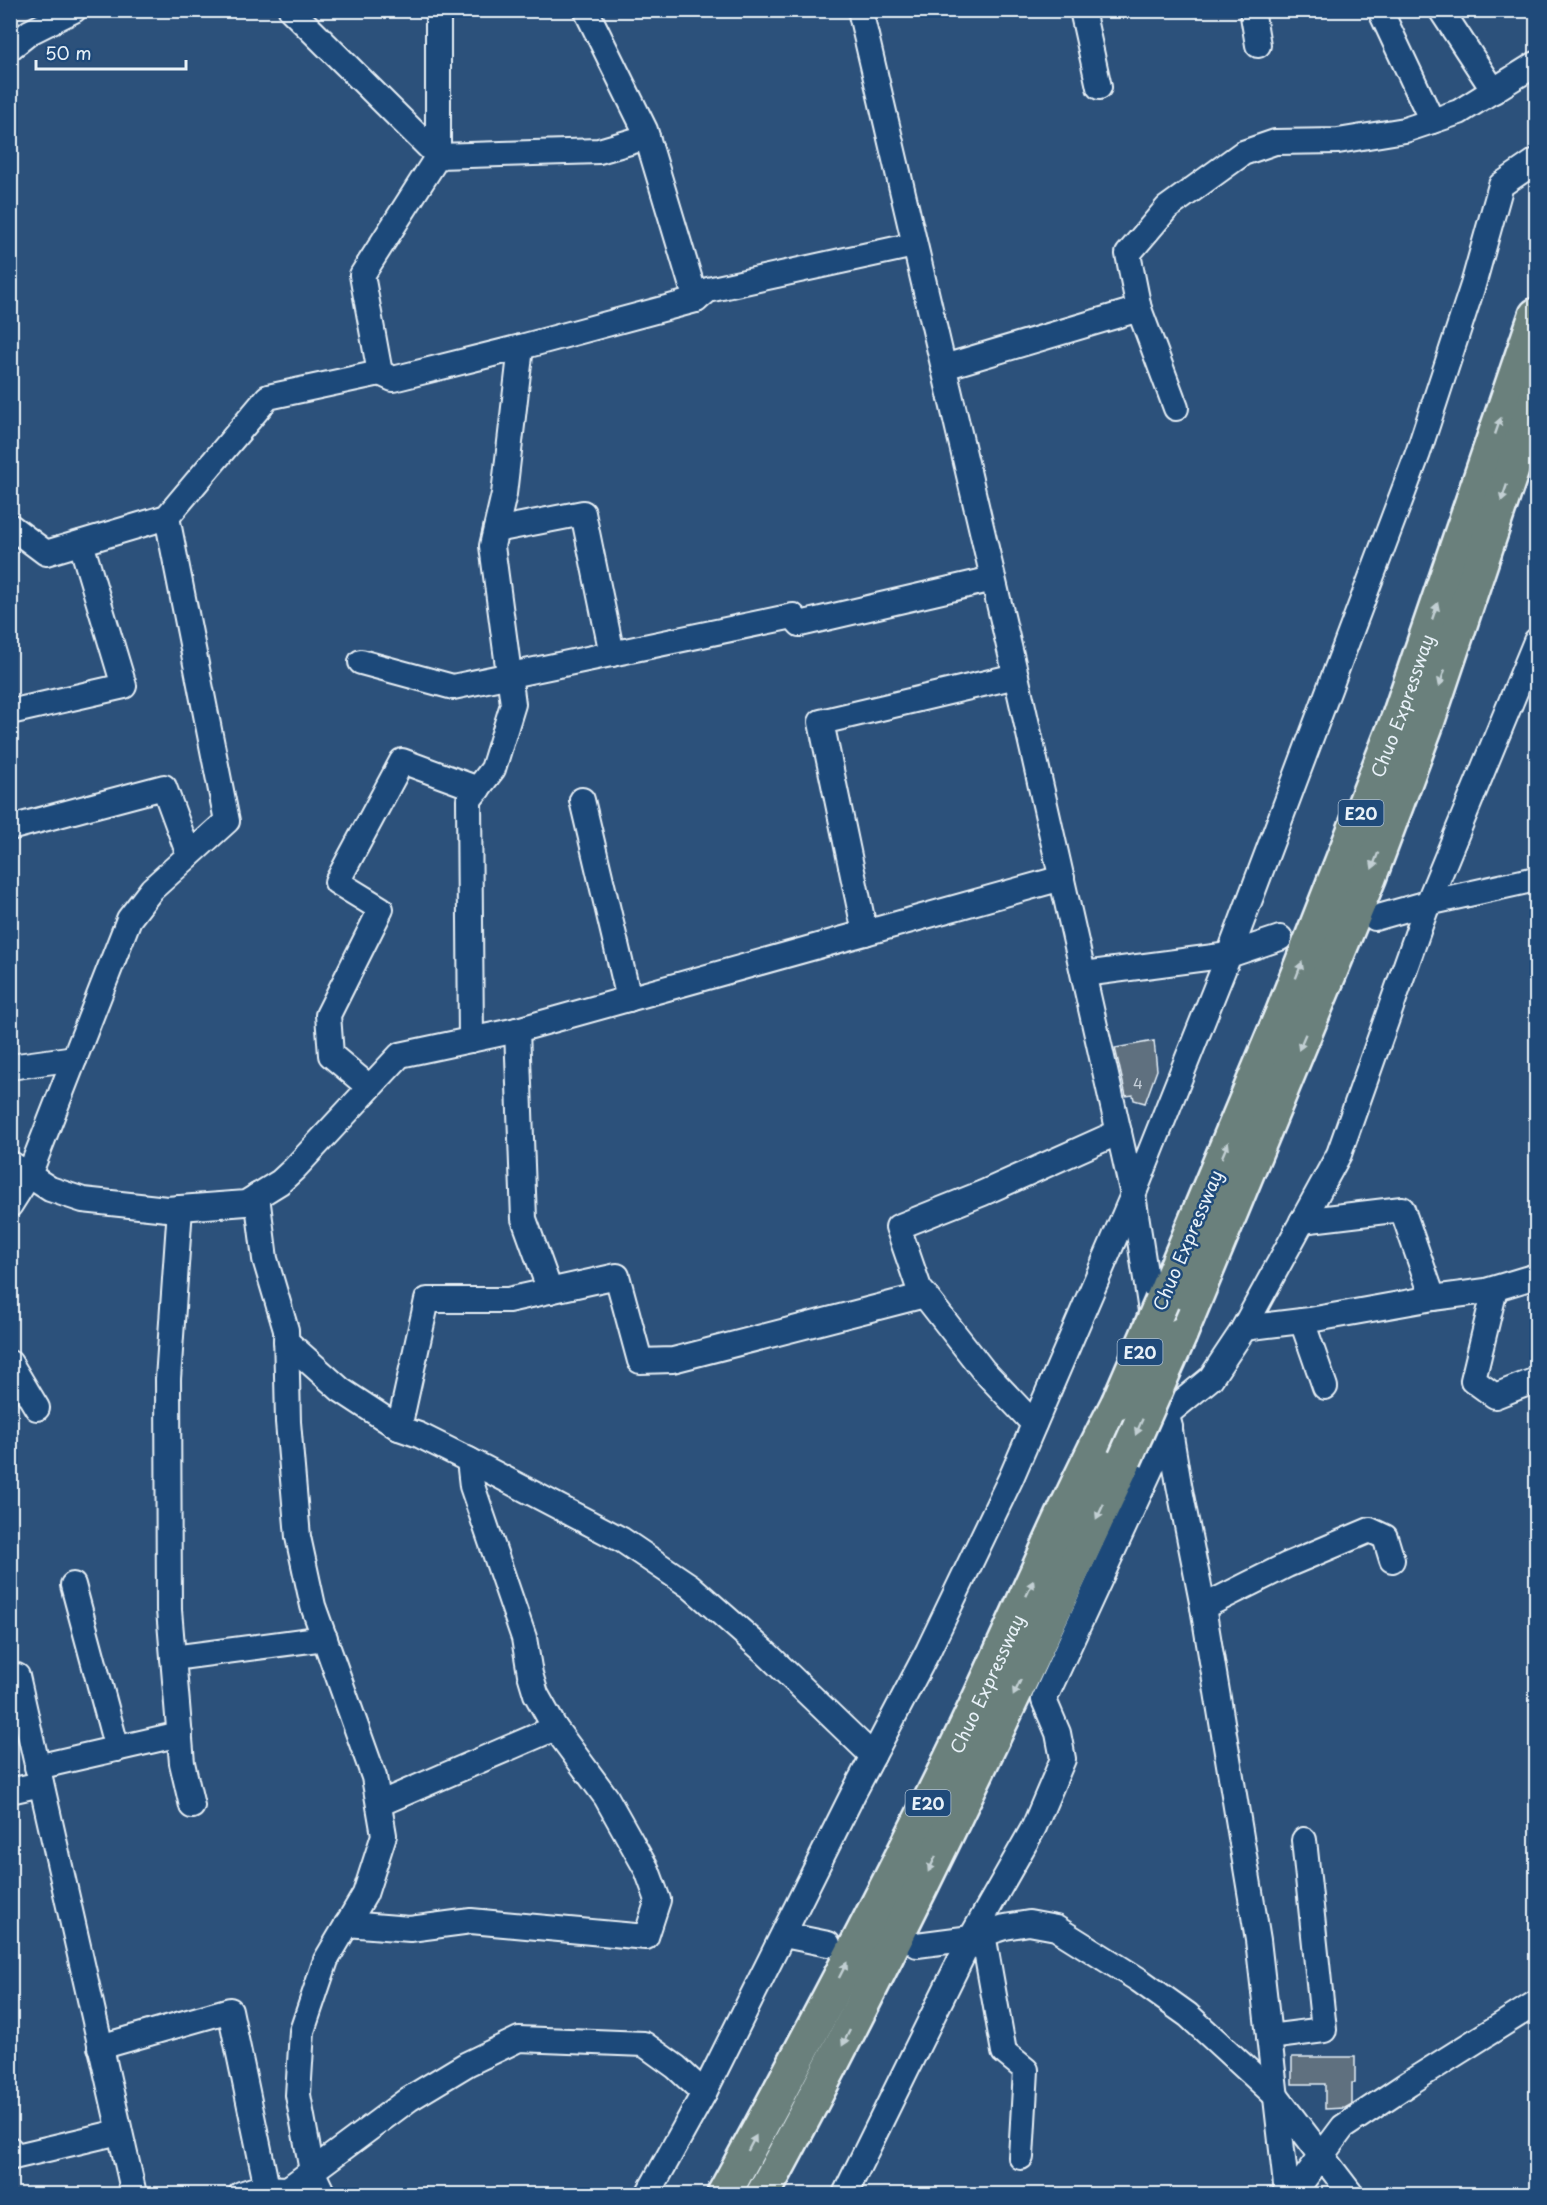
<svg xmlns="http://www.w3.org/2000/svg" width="1547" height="2205" font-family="'Playpen Sans',sans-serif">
	<rect width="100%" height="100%" fill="#2c517b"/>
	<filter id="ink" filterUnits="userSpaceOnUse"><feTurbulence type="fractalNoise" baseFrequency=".0167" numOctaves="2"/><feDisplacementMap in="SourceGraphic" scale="12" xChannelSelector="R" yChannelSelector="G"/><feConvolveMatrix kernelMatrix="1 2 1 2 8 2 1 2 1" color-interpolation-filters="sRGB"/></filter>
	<g filter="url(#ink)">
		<g fill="#5e6f7f" stroke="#e8f1f8" stroke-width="1.5">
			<path d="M1154 1041 1157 1070 1145 1103 1134 1100 1133 1095 1126 1096 1115 1048Z"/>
			<path d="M1292 2057H1355V2083H1352V2104L1345 2108 1325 2109V2084H1292Z"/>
		</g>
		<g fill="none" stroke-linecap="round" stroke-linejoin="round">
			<g stroke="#e8f1f8" stroke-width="28">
				<g id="minor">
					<path d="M438 10V156L599 151 647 137"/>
					<path d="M586 10 645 130 696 300"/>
					<path d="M860 10 1016 676 1133 1195 1153 1324"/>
					<path d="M1082 10 1099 87"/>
					<path d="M1252 10 1258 45"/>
					<path d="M1380 10 1432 121"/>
					<path d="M1441 10 1494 91"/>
					<path d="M10 48 30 32 74 10"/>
					<path d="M1139 309 1176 408"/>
					<path d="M944 367 1139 309 1128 254 1167 208 1243 153 1275 142 1338 141 1405 130 1459 112 1536 64"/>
					<path d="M380 373 393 379 521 347 696 300 708 290 914 245"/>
					<path d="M10 526 46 553 167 517 268 397 380 373 362 275 438 156 291 10"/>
					<path d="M496 530 583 513 612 654"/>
					<path d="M361 662 453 687 793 616 800 624 993 579"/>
					<path d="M10 712 124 686 81 543"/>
					<path d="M582 800 629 999"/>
					<path d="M10 828 164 787 189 855"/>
					<path d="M1375 918 1428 903 1536 879"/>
					<path d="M865 933 821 722 1016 676"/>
					<path d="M1084 974 1229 955 1280 938"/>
					<path d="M517 1030 524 1219 550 1291"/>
					<path d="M471 1040 469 800 493 769 513 704 492 546 504 494 521 347"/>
					<path d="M10 1067 75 1058"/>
					<path d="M369 1087 331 1055 328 1015 381 909 337 882 402 761 478 789"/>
					<path d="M10 1163 50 1189 83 1200 167 1209 246 1203 280 1182 294 1169 400 1055 517 1030 1062 878"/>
					<path d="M257 1196 265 1259 286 1330 288 1422 298 1537 313 1606 374 1777 384 1835 365 1894 326 1960 302 2031 298 2095 312 2171 323 2194"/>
					<path d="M10 1205 29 1175 129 919 152 889 227 821 167 517"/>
					<path d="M180 1208 168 1379 169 1610 182 1763 192 1806"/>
					<path d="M1302 1221 1402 1209 1433 1298"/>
					<path d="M1495 1289 1473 1380 1495 1396 1536 1380"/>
					<path d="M1302 1321 1325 1387"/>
					<path d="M1244 1328 1310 1320 1433 1298 1486 1291 1536 1276"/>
					<path d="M286 1341 341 1390 399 1428 419 1435 469 1460 622 1540 690 1586 764 1651 873 1756"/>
					<path d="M10 1363 37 1408"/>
					<path d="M1161 1376 1179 1485 1203 1607 1258 1940 1287 2194"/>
					<path d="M1167 1414 1211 1378 1241 1333 1339 1154 1428 903 1536 641"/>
					<path d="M1034 1424 983 1370 919 1288 898 1227 983 1193 1119 1132"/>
					<path d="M399 1428 427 1300H508L617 1276 640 1361 673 1360 925 1295"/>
					<path d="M469 1460 472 1486 524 1638 530 1674 536 1694 555 1728"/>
					<path d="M73 1585 117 1749"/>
					<path d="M1203 1607 1287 1565 1370 1530 1385 1537 1392 1560"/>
					<path d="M173 1658 325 1638"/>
					<path d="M17 1676 134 2194"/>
					<path d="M37 1767 180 1734"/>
					<path d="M10 1791 41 1784"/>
					<path d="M347 1924 410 1929 471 1921 646 1937 658 1900 647 1870 606 1797 555 1728 379 1804"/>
					<path d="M983 1934 1004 2052 1026 2070 1021 2157"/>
					<path d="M784 1935 828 1944"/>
					<path d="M917 1945 971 1938 1005 1927 1029 1923 1056 1928 1139 1980 1188 2015 1276 2096 1351 2194"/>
					<path d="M1269 2037 1324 2030 1304 1840"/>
					<path d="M100 2047 230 2010 267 2188"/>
					<path d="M10 2149 13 2157 119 2132"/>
					<path d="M241 2194 259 2188 288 2189 409 2099 467 2064 519 2039 644 2044 676 2067 704 2093"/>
					<path d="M648 2194 704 2093 853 1794 928 1651 1011 1478 1133 1195 1229 955 1418 453 1473 285 1501 185 1536 161"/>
					<path d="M845 2194 971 1938 1034 1827 1063 1759 1058 1733 1044 1700 1170 1427"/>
					<path d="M1293 2194 1343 2127 1409 2083 1536 2003"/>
				</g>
			</g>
			<g stroke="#e8f1f8" stroke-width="38">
				<g id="highway">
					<path id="s1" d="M1162 1301 1282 1014 1399 716 1536 315"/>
					<path d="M1180 1335 1369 878 1427 723 1536 398"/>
					<path id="s2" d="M724 2194C802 2051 878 1907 950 1760 1008 1642 1057 1520 1118 1403"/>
					<path d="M763 2194C893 1954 1009 1706 1125 1459"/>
				</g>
			</g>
			<use href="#minor" stroke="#1f4a7a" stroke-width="24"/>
			<use href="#highway" stroke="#6a807c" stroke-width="33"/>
			<g stroke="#e8f1f8" stroke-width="38" stroke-linecap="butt">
				<g id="highway-bridge">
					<path d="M1118 1403 1162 1301"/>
					<path d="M1125 1459 1180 1335"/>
				</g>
			</g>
			<use href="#highway-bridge" stroke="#6a807c" stroke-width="33"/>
		</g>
		<defs><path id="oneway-solid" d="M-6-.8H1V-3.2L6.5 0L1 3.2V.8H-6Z" transform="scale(1.5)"/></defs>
		<g fill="#c2cfd3">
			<use href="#oneway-solid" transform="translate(1498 426) rotate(-71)"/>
			<use href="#oneway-solid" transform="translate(1504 493) rotate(109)"/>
			<use href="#oneway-solid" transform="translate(1435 611) rotate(-71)"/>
			<use href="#oneway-solid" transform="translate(1442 678) rotate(109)"/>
			<use href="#oneway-solid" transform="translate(1375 861) rotate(111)"/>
			<use href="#oneway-solid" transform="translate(1299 970) rotate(-69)"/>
			<use href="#oneway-solid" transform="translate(1302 1042) rotate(113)"/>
			<use href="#oneway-solid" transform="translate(1225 1150) rotate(-67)"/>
			<use href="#oneway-solid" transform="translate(1139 1427) rotate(114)"/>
			<use href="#oneway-solid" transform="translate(1100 1512) rotate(115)"/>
			<use href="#oneway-solid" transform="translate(1030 1588) rotate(-65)"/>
			<use href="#oneway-solid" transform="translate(1017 1688) rotate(115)"/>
			<use href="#oneway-solid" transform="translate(932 1864) rotate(116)"/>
			<use href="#oneway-solid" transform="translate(843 1970) rotate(-63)"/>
			<use href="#oneway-solid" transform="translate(846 2038) rotate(116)"/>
			<use href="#oneway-solid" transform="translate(752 2143) rotate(-62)"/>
		</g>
	</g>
	<g text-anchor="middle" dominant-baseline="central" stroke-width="5" stroke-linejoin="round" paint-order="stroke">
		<g font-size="15" fill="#c6d0da">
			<text x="1138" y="1082">4</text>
		</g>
		<g fill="#1f4a7a" stroke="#acbfd2" stroke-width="1.5">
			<rect x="1338.5" y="800" width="45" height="26" rx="4.5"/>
			<rect x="1117.5" y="1339" width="45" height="26" rx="4.5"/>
			<rect x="905.5" y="1790" width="45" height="26" rx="4.5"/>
		</g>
		<g font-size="16" font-weight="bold" fill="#e8f1f8">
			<text x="1361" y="813">E20</text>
			<text x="1140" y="1352">E20</text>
			<text x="928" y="1803">E20</text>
		</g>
		<g font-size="18" fill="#e8f1f8" stroke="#1f4a7a">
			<text stroke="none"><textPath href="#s1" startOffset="642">Chuo Expressway</textPath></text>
			<text transform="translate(1187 1240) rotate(-67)">Chuo Expressway</text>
			<text stroke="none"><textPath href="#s2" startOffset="574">Chuo Expressway</textPath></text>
		</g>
	</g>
	<rect width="1547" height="2205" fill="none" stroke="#1f4a7a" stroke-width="36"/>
	<rect x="18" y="18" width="1511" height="2169" fill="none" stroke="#e8f1f8" stroke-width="2" filter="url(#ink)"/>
	<path d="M36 60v9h150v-9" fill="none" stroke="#e8f1f8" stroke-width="3"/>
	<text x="45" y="60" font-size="18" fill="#e8f1f8" stroke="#1f4a7a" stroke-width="4.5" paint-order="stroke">50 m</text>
</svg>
